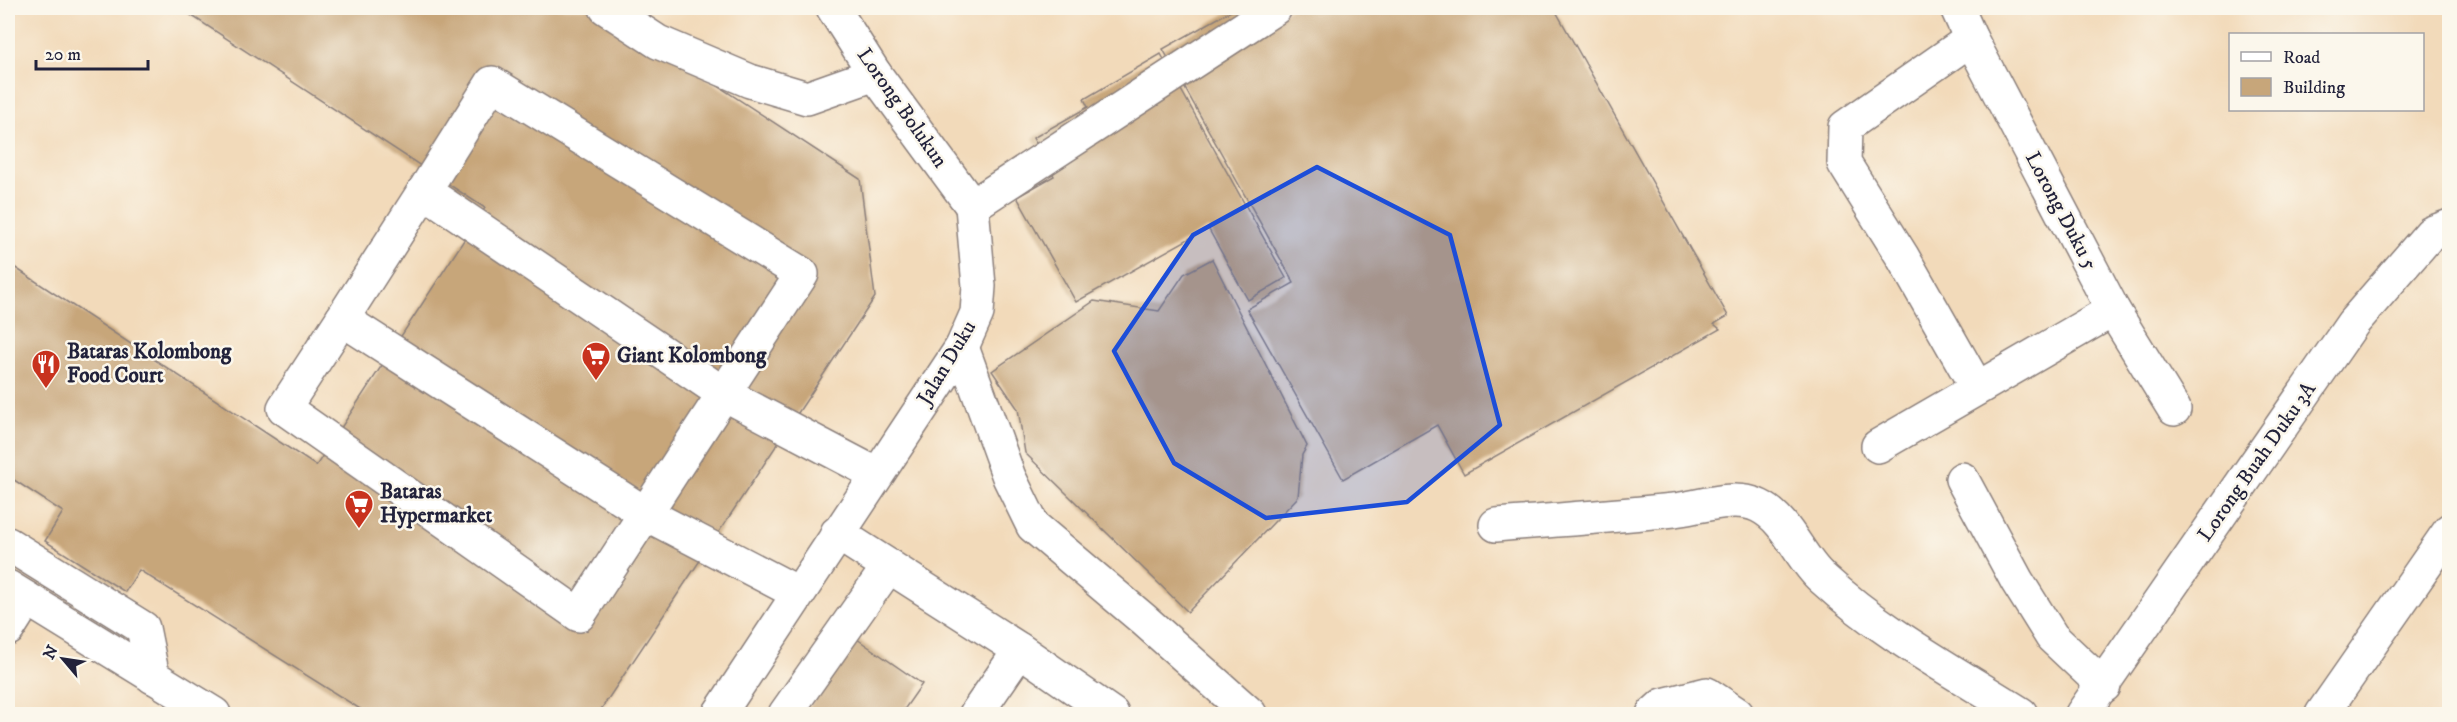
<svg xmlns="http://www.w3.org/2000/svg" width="2457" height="722" font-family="'IM FELL DW Pica',serif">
	<rect width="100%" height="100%" fill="#fbf7ec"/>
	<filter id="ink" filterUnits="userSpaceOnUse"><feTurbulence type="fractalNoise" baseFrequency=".0167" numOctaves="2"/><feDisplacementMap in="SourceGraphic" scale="12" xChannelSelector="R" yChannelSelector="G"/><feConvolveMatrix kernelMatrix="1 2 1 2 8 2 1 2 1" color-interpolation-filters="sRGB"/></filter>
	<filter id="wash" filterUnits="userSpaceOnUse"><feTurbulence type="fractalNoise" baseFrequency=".008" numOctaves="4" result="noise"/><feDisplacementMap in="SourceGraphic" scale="24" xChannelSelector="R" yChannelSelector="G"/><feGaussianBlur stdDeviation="1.35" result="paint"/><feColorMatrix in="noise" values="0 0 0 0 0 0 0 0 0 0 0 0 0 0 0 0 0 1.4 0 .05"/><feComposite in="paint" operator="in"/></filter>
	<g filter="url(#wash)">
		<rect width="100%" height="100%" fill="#f2daba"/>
		<g id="blocks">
			<g fill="#c7a67a">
				<path d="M180 8H599L860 179 875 297 598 714H368L139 570 125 592 45 541 63 512 8 476V263L316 466 485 208Z"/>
				<path d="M1236 8H1251L1261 25 1292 8H1554L1728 316 1714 324 1720 329 1464 474 1437 425 1343 479 1247 309 1294 283 1163 49Z"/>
				<path d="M1161 54 1286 278 1248 300 1208 228 1076 302 1017 197 1054 176 1033 138 1088 107 1084 99Z"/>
				<path d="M1212 259 1307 446 1302 455 1298 497 1188 612 1025 453 1018 409 992 371 1094 301 1159 311 1184 274Z"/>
				<path d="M857 639 922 684 901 714H804Z"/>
			</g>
		</g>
	</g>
	<g filter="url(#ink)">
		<use href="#blocks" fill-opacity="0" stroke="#8a7e7a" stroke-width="1.5"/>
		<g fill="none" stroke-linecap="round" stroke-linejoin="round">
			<g stroke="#8a7e7a" stroke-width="36">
				<g id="minor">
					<path d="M606 8 658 42 750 81 807 98 875 74"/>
					<path d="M833 8 875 74 972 206"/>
					<path d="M1957 8 1971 39 2113 310 2174 409"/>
					<path d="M1971 39 1845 127 1844 163 1902 256 1977 388"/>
					<path d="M342 319 284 408 579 615 802 274 492 83 424 191"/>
					<path d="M962 347 1009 477 1033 526 1143 619 1250 714"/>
					<path d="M1878 446 2113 310"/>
					<path d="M1962 479 2017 581 2052 637 2104 686"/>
					<path d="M1496 525C1555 520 1615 516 1674 510 1699 507 1735 494 1759 506 1788 520 1799 558 1822 578 1882 633 1953 671 2021 714"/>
					<path d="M837 533 1020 650 1112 714"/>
					<path d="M8 544 143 628 153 677"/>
					<path d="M8 587 214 714"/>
					<path d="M798 593 646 514 342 319 424 191 724 394 876 474"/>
					<path d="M8 629 27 599"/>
					<path d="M719 714 962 347 977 313 979 286 972 206 1275 8"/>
					<path d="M785 714 889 566"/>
					<path d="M976 714 1020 650"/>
					<path d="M1653 714 1663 705 1707 694 1737 714"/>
					<path d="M2082 714 2353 323 2431 233 2450 226"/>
					<path d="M2322 714 2450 530"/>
				</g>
			</g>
			<use href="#minor" stroke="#fff" stroke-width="33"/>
		</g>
	</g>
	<path fill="#1d4ed8" fill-opacity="0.2" stroke="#1d4ed8" stroke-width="4.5" stroke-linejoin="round" d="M1317 167 1450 235 1500 425 1407 502 1266 518 1174 463 1114 351 1193 235Z"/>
	<defs>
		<g id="supermarket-pin" transform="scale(1.5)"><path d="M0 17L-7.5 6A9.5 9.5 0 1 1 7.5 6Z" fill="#c8321e" stroke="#fbf7ec"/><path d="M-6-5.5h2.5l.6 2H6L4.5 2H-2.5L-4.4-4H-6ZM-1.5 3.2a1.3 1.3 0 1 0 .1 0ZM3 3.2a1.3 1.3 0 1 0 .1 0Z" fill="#fff"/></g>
		<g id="restaurant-pin" transform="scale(1.5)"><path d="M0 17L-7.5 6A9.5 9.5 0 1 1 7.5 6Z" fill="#c8321e" stroke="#fbf7ec"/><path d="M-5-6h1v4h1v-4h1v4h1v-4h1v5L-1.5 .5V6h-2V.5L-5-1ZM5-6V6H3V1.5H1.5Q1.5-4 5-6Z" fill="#fff"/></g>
	</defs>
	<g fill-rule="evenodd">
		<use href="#supermarket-pin" x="596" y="356"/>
		<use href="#restaurant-pin" x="46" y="364"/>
		<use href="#supermarket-pin" x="359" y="504"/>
	</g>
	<g text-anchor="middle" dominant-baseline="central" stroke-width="5" stroke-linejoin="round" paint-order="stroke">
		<g font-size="21" fill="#22223b" stroke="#fbf7ec">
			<text transform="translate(902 108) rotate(55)">Lorong Bolukun</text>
			<text transform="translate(2061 211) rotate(62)">Lorong Duku 5</text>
			<text transform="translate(947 363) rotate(-59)">Jalan Duku</text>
			<text transform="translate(2257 462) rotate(-55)">Lorong Buah Duku 3A</text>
		</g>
		<g font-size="21" font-weight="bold" fill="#22223b" stroke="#fbf7ec" text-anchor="start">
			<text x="67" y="352">Bataras Kolombong<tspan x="67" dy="24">Food Court</tspan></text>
			<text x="617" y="356">Giant Kolombong</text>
			<text x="380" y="492">Bataras<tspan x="380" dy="24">Hypermarket</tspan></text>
		</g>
	</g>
	<rect width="2457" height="722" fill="none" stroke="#fbf7ec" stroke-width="30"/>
	<rect x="2229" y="33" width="195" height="78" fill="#fbf7ec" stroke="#a4a2a5" stroke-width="1.5"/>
	<rect x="2241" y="52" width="30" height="9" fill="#ffffff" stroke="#a4a2a5" stroke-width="1.5"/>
	<text x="2283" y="63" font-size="18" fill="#22223b">Road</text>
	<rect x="2241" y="78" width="30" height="18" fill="#c7a67a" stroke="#a4a2a5" stroke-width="1.5"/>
	<text x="2283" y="93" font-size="18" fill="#22223b">Building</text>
	<g transform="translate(63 659) rotate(299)" stroke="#fbf7ec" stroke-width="4.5" paint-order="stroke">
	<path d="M0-4.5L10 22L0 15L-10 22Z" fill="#22223b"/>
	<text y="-9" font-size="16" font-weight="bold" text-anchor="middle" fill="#22223b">N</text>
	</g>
	<path d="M36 60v9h112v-9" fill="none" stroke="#22223b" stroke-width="3"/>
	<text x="45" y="60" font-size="18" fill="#22223b" stroke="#fbf7ec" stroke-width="4.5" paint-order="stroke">20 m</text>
</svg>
